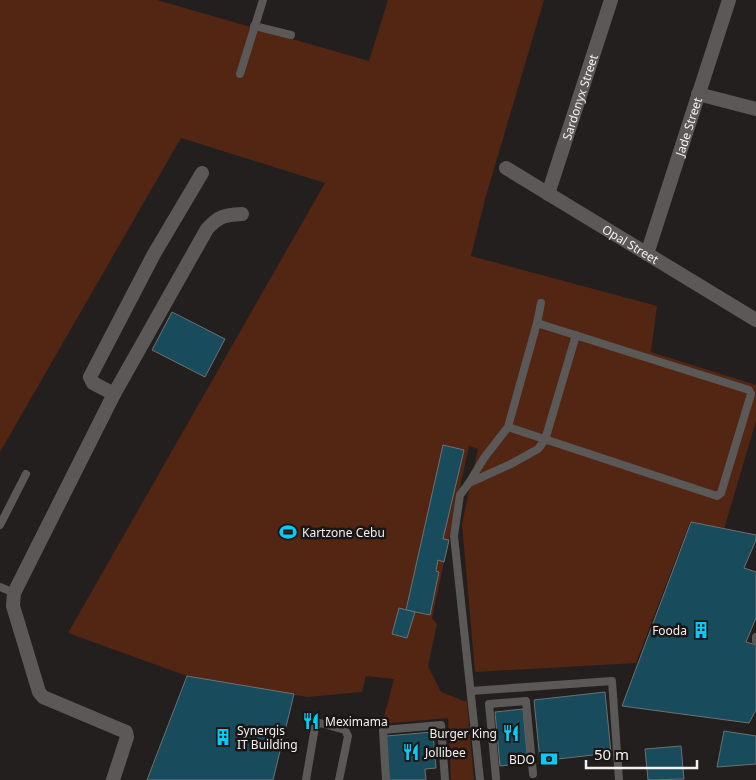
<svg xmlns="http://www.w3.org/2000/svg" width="756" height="780" font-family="'Noto Sans',sans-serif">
	<rect width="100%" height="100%" fill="#231f1e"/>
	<path fill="#532513" d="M0 0H157L369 61 388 0H544L485 199 471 256 657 306 651 352 756 385V421L724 529 690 522 636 663 475 672 462 524 478 449 469 446 432 618 437 624 428 666 441 692 467 702 474 780H451L448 718 382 724 394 679 366 676 362 692 307 697 187 676 68 633 325 183 181 138 0 452Z"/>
	<g fill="#184c5c" stroke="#6c7173">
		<path d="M172 312 225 339 205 377 152 350Z"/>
		<path d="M443 445 464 450 443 539 449 540 444 562 438 560 436 571 439 572 430 615 406 610Z"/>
		<path d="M691 522 756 535V540L744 568 756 572V618L746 642 756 645V710L749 723 622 706Z"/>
		<path d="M399 608 415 612 407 638 392 634Z"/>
		<path d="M187 676 294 694 273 780H147Z"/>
		<path d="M605 692 611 753 540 761 534 700Z"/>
		<path d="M523 709 528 763 500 766 495 712Z"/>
		<path d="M724 731 756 736V764L717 767Z"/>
		<path d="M433 732 436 768 425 769 426 780H389L386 736Z"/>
		<path d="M681 746 684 779 648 780 645 749Z"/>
	</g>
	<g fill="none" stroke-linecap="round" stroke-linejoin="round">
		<g stroke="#5b5958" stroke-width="8">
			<path d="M254 26 291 35"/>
			<path d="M240 74 263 0"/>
			<path d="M537 323 541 303"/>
			<path d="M469 483 484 458 508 427 717 496 721 493 751 394 749 390 537 323 508 427"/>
			<path d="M0 525 26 474"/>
			<path d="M0 587 14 593"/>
			<path d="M756 637V641"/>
			<path d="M471 691 612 681 619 780"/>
			<path d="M496 778 489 704 526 701 533 774"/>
			<path d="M306 780 315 727 320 723 345 730 348 736 339 780"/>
			<path d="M386 780 383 730 441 725 445 780"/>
			<path d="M480 780 454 536 460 495 469 483 511 464 538 449 545 440 576 335"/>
		</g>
		<g stroke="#5b5958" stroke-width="14">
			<path d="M698 94 756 109"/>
			<path id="s1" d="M506 168 756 320"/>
			<path id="s2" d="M548 194 611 0"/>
			<path id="s3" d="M647 254 729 0"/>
			<path d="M114 394 93 383 90 377 154 254 202 173"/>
			<path d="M113 780 127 737 126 732 43 697 39 692 13 606 14 593 114 394 207 229C219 216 224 215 242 214"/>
		</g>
	</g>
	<defs>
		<g id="stadium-bare" transform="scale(1.35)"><path d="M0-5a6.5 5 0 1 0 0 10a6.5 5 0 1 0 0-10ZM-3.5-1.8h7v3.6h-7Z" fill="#06cbf9" stroke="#1a1615" stroke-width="2.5" paint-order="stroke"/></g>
		<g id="building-bare" transform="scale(1.35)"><path d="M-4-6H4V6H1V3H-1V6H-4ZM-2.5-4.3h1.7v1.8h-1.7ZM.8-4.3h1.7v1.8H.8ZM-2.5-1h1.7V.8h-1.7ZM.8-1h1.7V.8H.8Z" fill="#06cbf9" stroke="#1a1615" stroke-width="2.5" paint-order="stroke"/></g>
		<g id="restaurant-bare" transform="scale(1.35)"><path d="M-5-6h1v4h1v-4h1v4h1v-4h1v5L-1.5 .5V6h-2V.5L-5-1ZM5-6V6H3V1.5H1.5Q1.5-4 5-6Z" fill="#06cbf9" stroke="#1a1615" stroke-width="2.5" paint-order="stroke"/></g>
		<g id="bank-bare" transform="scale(1.35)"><path d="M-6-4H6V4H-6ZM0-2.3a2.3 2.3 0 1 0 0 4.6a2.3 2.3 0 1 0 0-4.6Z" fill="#06cbf9" stroke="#1a1615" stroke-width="2.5" paint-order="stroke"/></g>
	</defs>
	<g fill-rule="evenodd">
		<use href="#stadium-bare" x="288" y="532"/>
		<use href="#building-bare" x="701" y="630"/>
		<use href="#restaurant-bare" x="311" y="721"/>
		<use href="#restaurant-bare" x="511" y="733"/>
		<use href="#building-bare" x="223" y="737"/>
		<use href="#restaurant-bare" x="411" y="752"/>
		<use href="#bank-bare" x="549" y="759"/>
	</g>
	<g text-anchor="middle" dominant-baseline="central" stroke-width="5" stroke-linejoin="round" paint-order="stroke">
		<g font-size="12" fill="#f3f0ef" stroke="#1a1615">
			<text stroke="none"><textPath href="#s2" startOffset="102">Sardonyx Street</textPath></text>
			<text stroke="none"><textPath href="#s3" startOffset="134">Jade Street</textPath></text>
			<text stroke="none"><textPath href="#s1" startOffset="146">Opal Street</textPath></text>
		</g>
		<g font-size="12" fill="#f3f0ef" stroke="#1a1615" text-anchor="start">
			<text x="302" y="532">Kartzone Cebu</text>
			<text x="687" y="630" text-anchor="end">Fooda</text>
			<text x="325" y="721">Meximama</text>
			<text x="237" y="730">Synergis<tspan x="237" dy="14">IT Building</tspan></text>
			<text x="497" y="733" text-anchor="end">Burger King</text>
			<text x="425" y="752">Jollibee</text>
			<text x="535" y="759" text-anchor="end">BDO</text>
		</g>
	</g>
	<path d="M586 760v8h111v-8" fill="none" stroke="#f3f0ef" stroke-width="2.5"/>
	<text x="594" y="760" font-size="15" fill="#f3f0ef" stroke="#1a1615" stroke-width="4" paint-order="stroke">50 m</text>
</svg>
